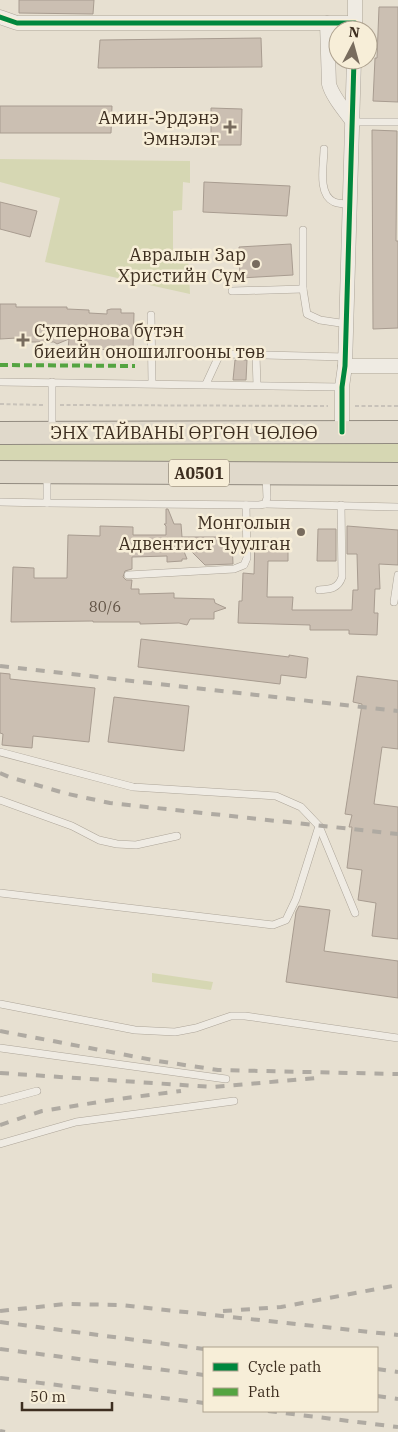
<svg xmlns="http://www.w3.org/2000/svg" width="398" height="1432" font-family="'IBM Plex Serif',serif">
	<rect width="100%" height="100%" fill="#e7e0d1"/>
	<g fill="#d6d7b3">
		<path d="M0 159 190 161V183L183 182 182 210 173 211V252L188 255 190 294 45 262 60 198 0 182Z"/>
		<path d="M0 442H398V465L0 463Z"/>
		<path d="M152 973 213 982 211 990 152 982Z"/>
	</g>
	<g fill="#cbbfb2" stroke="#a89c90">
		<path d="M19 0H94L93 14 19 13Z"/>
		<path d="M379 7H398V102L373 101 375 58H377Z"/>
		<path d="M261 38 262 67 98 68 100 40Z"/>
		<path d="M0 106H112L111 133H0Z"/>
		<path d="M211 108 242 109 241 145H211Z"/>
		<path d="M372 130 397 131 396 241H398V328L373 329Z"/>
		<path d="M204 182 290 186 287 216 203 212Z"/>
		<path d="M0 202 37 211 30 237 0 229Z"/>
		<path d="M291 244 293 275 240 278 239 247Z"/>
		<path d="M0 304H16V307H67V309L89 310V313L107 314V310L111 309H121V313H134L133 350 68 349 69 339 57 344 54 342H24L17 338 0 339Z"/>
		<path d="M235 360H247L246 380H233Z"/>
		<path d="M166 509H168L174 524H181L182 537H232L233 564 205 565 179 539 187 559H182V561L167 562V556L132 557V569L125 571 123 577 126 580H132L131 589H139V594L174 593V598L214 599 215 603 226 608 214 612V619H190L187 625 179 623 140 624V622H93V621L11 622 13 567 34 568V578H67L68 535 100 536V526L133 527V535H166V526L164 524H166Z"/>
		<path d="M347 526 398 530V565L379 564 380 589H375L374 613H378L377 635 349 634V630H310V625L238 623 239 601H242L243 573 254 574 255 539 288 540V561H268L267 597H293L292 610H352L353 590H358L357 554H347Z"/>
		<path d="M318 529H336V561H317Z"/>
		<path d="M141 639 289 657V655L308 658 306 678 281 675 280 684 138 667Z"/>
		<path d="M0 673 10 674V679L95 688 89 742 33 736 32 748 2 745 3 734 0 733Z"/>
		<path d="M357 676 398 681V749L382 747 374 804 398 807V939L372 936 376 903 358 900 362 870 347 868 352 827H349L352 815 345 814 362 704 353 702Z"/>
		<path d="M114 697 189 706 184 751 108 742Z"/>
		<path d="M299 906 330 910 324 951 398 961V998L286 982 296 912Z"/>
	</g>
	<g fill="none" stroke-linecap="round" stroke-linejoin="round">
		<g stroke="#ada599" stroke-width="8">
			<g id="service">
				<path d="M353 122H398"/>
				<path d="M324 149C324 164 317 194 334 202 339 204 346 204 351 204"/>
				<path d="M303 230V289L307 314 320 320 347 324"/>
				<path d="M232 291 303 289"/>
				<path d="M151 315 152 383"/>
				<path d="M256 355 257 385"/>
				<path d="M0 382 342 387"/>
				<path d="M206 384 218 358 224 354 346 357"/>
				<path d="M52 429V382"/>
				<path d="M47 475V503L259 505 265 504 267 498 266 475"/>
				<path d="M0 502 47 503"/>
				<path d="M265 504 398 507"/>
				<path d="M128 575 234 569 244 565 247 558 246 505"/>
				<path d="M319 590C330 589 338 589 342 577L341 505"/>
				<path d="M394 602 398 575"/>
				<path d="M0 752 133 787 276 796 301 807 319 826 355 913"/>
				<path d="M0 800 72 826 99 840 117 844 136 845 177 836"/>
				<path d="M0 893 273 925 286 920 296 899 319 826"/>
				<path d="M0 1004 135 1030 175 1032 196 1028 231 1016H245L398 1038"/>
				<path d="M0 1048 226 1079"/>
				<path d="M0 1101 37 1091"/>
				<path d="M0 1144 76 1122 234 1101"/>
			</g>
		</g>
		<g stroke="#ada599" stroke-width="15">
			<g id="minor">
				<path d="M0 17 17 23H355"/>
				<path d="M327 23 329 84C332 96 345 111 353 122"/>
				<path d="M355 30V0"/>
				<path d="M345 366H398"/>
				<path d="M342 432V387L345 366 354 60"/>
			</g>
		</g>
		<g stroke="#928b80" stroke-width="24">
			<g id="trunk">
				<path d="M0 433 398 432"/>
				<path d="M0 472 398 474"/>
			</g>
		</g>
		<g stroke="#c8c2b9" stroke-width="2" stroke-dasharray="4 2.5" stroke-linecap="butt">
			<path d="M0 404 43 405"/>
			<path d="M60 405 328 406"/>
			<path d="M355 406H398"/>
		</g>
		<use href="#service" stroke="#efebe3" stroke-width="7"/>
		<use href="#minor" stroke="#efebe3" stroke-width="14"/>
		<use href="#trunk" stroke="#e0d9cb" stroke-width="22"/>
		<g stroke="#afaaa2" stroke-width="4" stroke-dasharray="9 9" stroke-linecap="butt">
			<path d="M0 666 398 711"/>
			<path d="M0 773 9 777 68 794 110 803 398 834"/>
			<path d="M0 1031 158 1061 218 1070 398 1074"/>
			<path d="M0 1073 213 1087 317 1078"/>
			<path d="M0 1125 42 1111 118 1099 181 1091"/>
			<path d="M0 1311 66 1304 120 1305 398 1335"/>
			<path d="M223 1311 281 1307 398 1285"/>
			<path d="M0 1322 204 1349"/>
			<path d="M0 1349 204 1375"/>
			<path d="M377 1369 398 1372"/>
			<path d="M0 1378 204 1403"/>
			<path d="M377 1396 398 1399"/>
			<path d="M268 1411 398 1427"/>
			<path d="M0 1431 5 1432"/>
		</g>
		<path stroke="#54a441" stroke-width="4" stroke-dasharray="8 4" stroke-linecap="butt" d="M0 365 135 366"/>
		<g stroke="#f7eed8" stroke-width="8">
			<g id="cycleway">
				<path d="M0 17 17 23H355"/>
				<path d="M342 432V387L345 366 354 60"/>
			</g>
		</g>
		<use href="#cycleway" stroke="#00873e" stroke-width="5"/>
	</g>
	<g fill="#786c5e" stroke="#f7eed8" stroke-width="2">
		<path d="M227.5 119.5h5v5h5v5h-5v5h-5v-5h-5v-5h5z"/>
		<circle cx="256" cy="264" r="5"/>
		<path d="M20.5 332.5h5v5h5v5h-5v5h-5v-5h-5v-5h5z"/>
		<circle cx="301" cy="532" r="5"/>
	</g>
	<g text-anchor="middle" dominant-baseline="central" stroke-width="5" stroke-linejoin="round" paint-order="stroke">
		<g font-size="15" fill="#605244">
			<text x="105" y="606">80/6</text>
		</g>
		<rect fill="#f7eed8" stroke="#756857" stroke-width="1" x="169" y="459.5" width="60" height="27" rx="4"/>
		<g font-size="16" font-weight="bold" fill="#3d2e20">
			<text x="199" y="473">A0501</text>
		</g>
		<g font-size="18" fill="#3d2e20" stroke="#f7eed8" text-anchor="end">
			<text x="219" y="117">Амин-Эрдэнэ<tspan x="219" dy="21">Эмнэлэг</tspan></text>
			<text x="246" y="254">Авралын 3ар<tspan x="246" dy="21">Христийн Сүм</tspan></text>
			<text x="34" y="330" text-anchor="start">Супернова бүтэн<tspan x="34" dy="21">биеийн оношилгооны төв</tspan></text>
			<text x="291" y="522">Монголын<tspan x="291" dy="21">Адвентист Чуулган</tspan></text>
		</g>
		<g font-size="18" fill="#3d2e20" stroke="#f7eed8">
			<text x="184" y="432">ЭНХ ТАЙВАНЫ ӨРГӨН ЧӨЛӨӨ</text>
		</g>
	</g>
	<rect x="203" y="1347" width="175" height="65" fill="#f7eed8" stroke="#ada18e"/>
	<rect x="213" y="1363" width="25" height="8" fill="#00873e" stroke="#ada18e"/>
	<text x="248" y="1372" font-size="15" fill="#3d2e20">Cycle path</text>
	<rect x="213" y="1388" width="25" height="8" fill="#54a441" stroke="#ada18e"/>
	<text x="248" y="1397" font-size="15" fill="#3d2e20">Path</text>
	<g transform="translate(353 45) rotate(6)"><circle r="24" fill="#f7eed8" stroke="#ada18e"/>
	<path d="M0-4L9 19L0 12L-9 19Z" fill="#786c5e"/>
	<text y="-8" font-size="14" font-weight="bold" text-anchor="middle" fill="#3d2e20">N</text>
	</g>
	<path d="M22 1402v8h90v-8" fill="none" stroke="#3d2e20" stroke-width="2.5"/>
	<text x="30" y="1402" font-size="15" fill="#3d2e20" stroke="#f7eed8" stroke-width="4" paint-order="stroke">50 m</text>
</svg>
